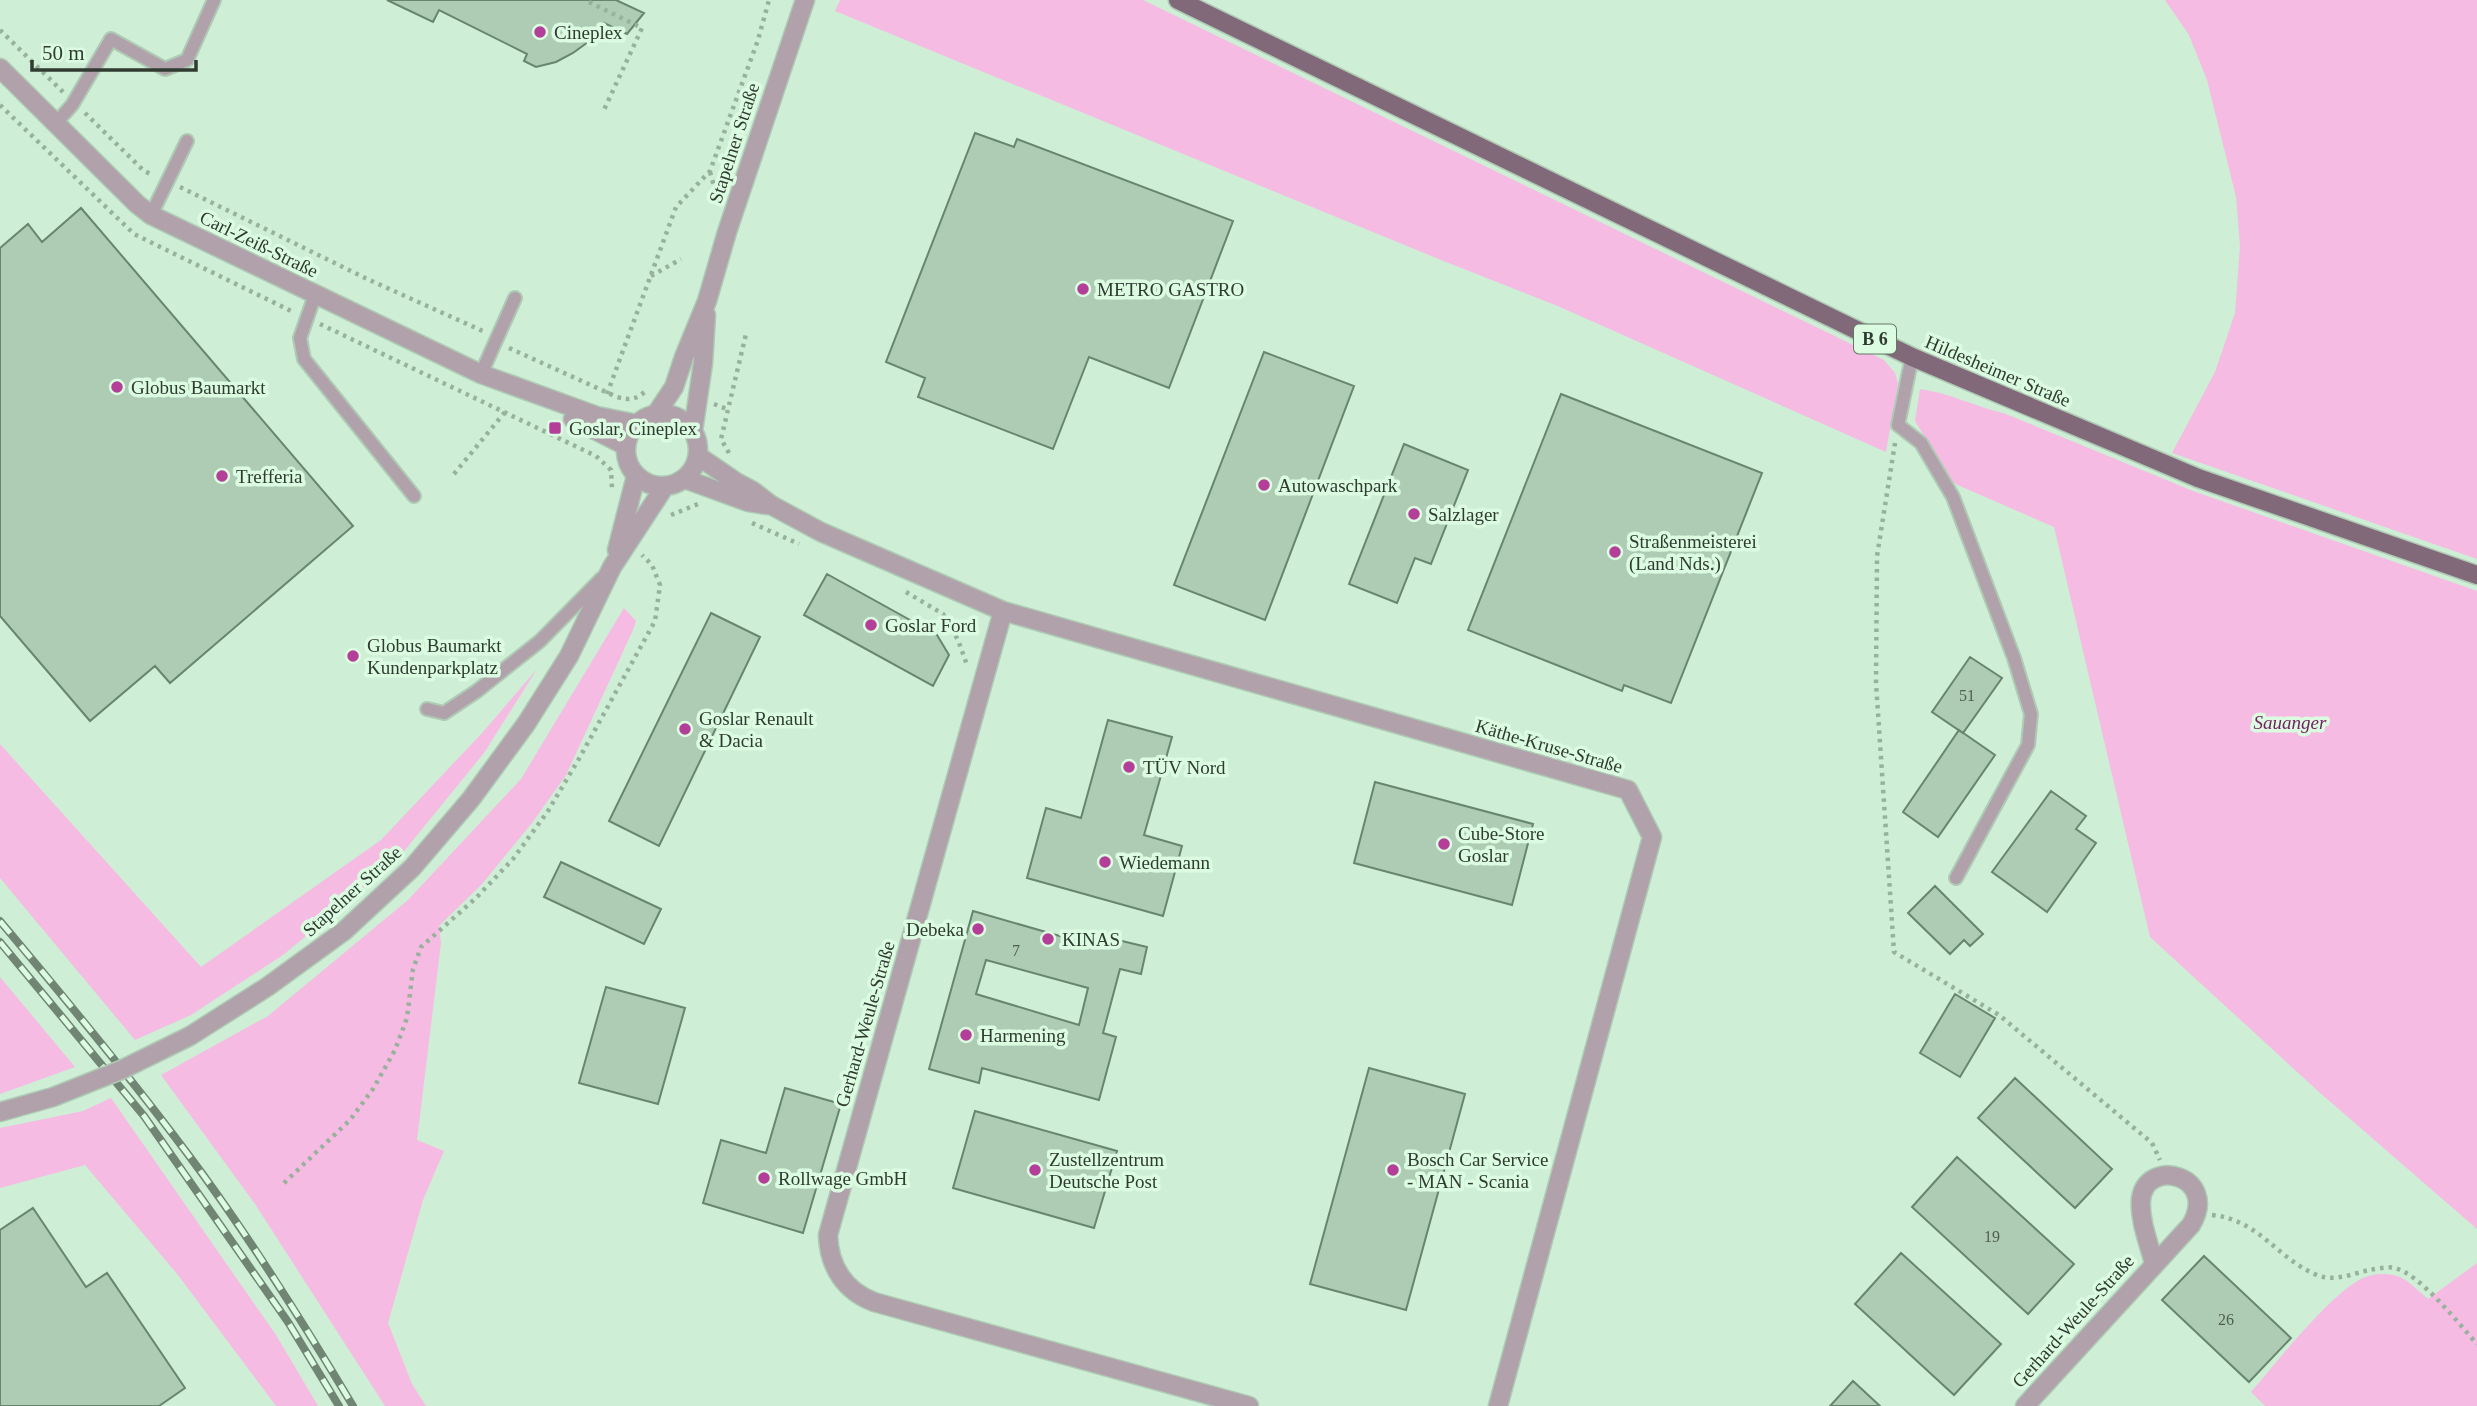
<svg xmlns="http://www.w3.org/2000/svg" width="2477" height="1406" viewBox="0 0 2477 1406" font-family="'Times New Roman',serif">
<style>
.green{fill:#f6bbe3}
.building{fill:#adccb3;stroke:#68856f;stroke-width:2;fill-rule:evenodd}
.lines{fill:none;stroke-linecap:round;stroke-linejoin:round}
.service-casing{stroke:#aecab4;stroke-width:16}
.minor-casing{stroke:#aecab4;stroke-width:21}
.tertiary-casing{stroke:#aecab4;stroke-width:21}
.primary-casing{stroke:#aecab4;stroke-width:21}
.path{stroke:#98b19d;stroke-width:4.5;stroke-dasharray:3.5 5;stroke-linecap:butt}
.service{stroke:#b0a1ab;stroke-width:12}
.minor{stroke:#b0a1ab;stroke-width:18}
.tertiary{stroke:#b0a1ab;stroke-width:18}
.primary{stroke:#82697a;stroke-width:18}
.rail-casing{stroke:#708574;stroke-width:8}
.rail{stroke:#dcfce2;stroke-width:5;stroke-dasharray:16;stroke-linecap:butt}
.tertiary-bridge-casing{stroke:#aecab4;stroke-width:21;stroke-linecap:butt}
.tertiary-bridge{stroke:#b0a1ab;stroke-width:18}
.poi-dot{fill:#b43f98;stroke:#dcfce2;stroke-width:2.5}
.labels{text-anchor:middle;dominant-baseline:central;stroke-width:7;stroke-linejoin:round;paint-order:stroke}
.number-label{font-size:16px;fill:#4f6052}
.shield{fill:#dcfce2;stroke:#647667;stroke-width:2}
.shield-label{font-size:18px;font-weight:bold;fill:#303c32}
.poi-label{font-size:19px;fill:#303c32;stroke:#dcfce2;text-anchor:start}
.street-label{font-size:19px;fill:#303c32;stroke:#dcfce2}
.park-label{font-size:19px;font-style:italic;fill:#742361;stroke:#dcfce2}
</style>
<rect width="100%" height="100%" fill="#ceeed5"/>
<path class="green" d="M840,0H1143L1884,360L1895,373L1898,384L1886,452L1560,307L1441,260L835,11Z
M2165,0H2477V559L2172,453L2215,372L2235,313L2240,246L2236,197L2207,80L2189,35Z
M1920,389C1949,393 1977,407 2006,414L2193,491L2477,591V1229L2319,1092L2150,937L2054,527L1953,483L1915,421Z
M624,608L636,621L633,630L566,775L532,823L482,884L439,926L441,943L417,1140L444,1151L423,1200L388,1323L412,1384L426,1406H385L255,1204L161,1075L268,1016L408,900L521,779Z
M537,669L484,753L396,861L283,955L191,1015L135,1040L0,878V744L201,967L381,840L483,732Z
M0,977L75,1067L0,1094Z
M111,1098L276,1335L318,1406H276L178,1275L85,1165L0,1188V1128L83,1111Z
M2477,1263V1406H2265L2251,1392C2274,1366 2335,1287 2366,1277C2373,1274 2384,1273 2393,1275C2406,1277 2418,1291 2428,1299Z"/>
<path class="building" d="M387,0H616L644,13L627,34L604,23L588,42L573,53L556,62L536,67L524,61L527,54L439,10L433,22Z
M975,133L1014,147L1017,139L1233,221L1169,388L1089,357L1053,449L918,397L925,378L886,362Z
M81,208L353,526L170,683L155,666L90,721L0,616V248L28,224L42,242Z
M1264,352L1354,386L1265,620L1174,585Z
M1561,394L1762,473L1671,703L1624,685L1622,691L1468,630Z
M1404,444L1468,470L1431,564L1415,558L1397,603L1349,584Z
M827,574L937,635L949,655L933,686L804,615Z
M711,613L760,637L659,846L609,821Z
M1970,657L2002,678L1963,733L1932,712Z
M1108,720L1172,737L1144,835L1182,846L1163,916L1027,878L1046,808L1081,818Z
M1959,730L1995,755L1938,837L1903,812Z
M1375,782L1533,824L1512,905L1354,863Z
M2051,791L2086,816L2076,829L2096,843L2047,912L1992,872Z
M561,862L661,909L644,944L544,897Z
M1935,886L1983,934L1970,946L1964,940L1950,954L1908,913Z
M973,911L1098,947L1101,936L1147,947L1141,974L1120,969L1103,1033L1116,1037L1099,1100L982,1068L979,1083L929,1069ZM986,960L1088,988L1079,1025L976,994Z
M606,987L685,1008L658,1104L579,1083Z
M1955,994L1995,1018L1960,1077L1920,1053Z
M1369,1068L1465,1094L1406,1310L1310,1284Z
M2015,1078L2112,1169L2075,1208L1978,1118Z
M785,1088L841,1104L803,1233L703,1203L721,1140L766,1153Z
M975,1111L1117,1151L1094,1228L953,1188Z
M1957,1157L2074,1264L2028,1314L1912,1207Z
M33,1208L86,1287L107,1273L185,1388L159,1406H0V1230Z
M1901,1253L2001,1344L1954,1395L1855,1304Z
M2204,1256L2291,1338L2249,1382L2162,1300Z
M1853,1381L1880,1406H1830Z"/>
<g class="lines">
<g class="service-casing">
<path id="service" d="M56,123L72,105L111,39L165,69L187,60L214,0
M151,215L187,141
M315,295L300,338L304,359L414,496
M1912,357L1898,425L1921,443L1953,497L2014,658L2031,714L2028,745L1956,878
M481,374L515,298
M427,709L444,713L477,691L540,641L602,578"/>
</g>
<g class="minor-casing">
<path id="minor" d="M0,68L137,204L151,215L481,374L597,416L637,424
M573,419L626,446
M698,456L736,482L753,491L771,505L821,532L1003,611L1628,790L1652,837L1498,1406
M685,479L748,502L767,505
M1003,611L828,1235C829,1267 845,1291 874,1302L1249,1406
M2025,1406L2191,1225C2220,1176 2147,1156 2141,1199C2139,1219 2149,1244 2154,1263"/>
</g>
<g class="tertiary-casing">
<path id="tertiary" d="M626 450a36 36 0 1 1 72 0a36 36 0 1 1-72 0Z
M656,414L674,387L684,357L707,301L727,232L805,0
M693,431L703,363L706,315
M617,550L636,476
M190,1036L267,987L344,931L412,868L471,799L526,724L569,656L612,567L665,486
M0,1112L53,1097"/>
</g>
<g class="primary-casing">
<path id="primary" d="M1178,0L1912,357L2198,478L2477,575"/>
</g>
<path class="path" d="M589,2L642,28L603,112
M0,30L63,92
M0,105L134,234L293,312
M85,113L144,171L153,175
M710,172L718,200
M180,187L365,278L485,332
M651,276L681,259
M320,324L596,456L611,470L612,488
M509,348L617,397C631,401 637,399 647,390
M607,394L676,207L710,171L758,40L769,0
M714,404L727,409
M1895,443L1877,556L1876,683L1894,952L1999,1015L2152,1143L2160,1160
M729,453L721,439L746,334
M454,474L505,412
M671,515L698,504
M752,523L799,544
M906,592L943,614L958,640L967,665
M284,1183L350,1120L373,1089L395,1050L407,1018L413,969L421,947L476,898L513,859L548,811L580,757L655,621L660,585L652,565L642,555
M2212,1215C2260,1220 2277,1259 2317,1275C2334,1282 2352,1274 2369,1270C2377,1269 2387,1266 2395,1268C2421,1275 2458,1323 2477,1344"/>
<use href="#service" class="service"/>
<use href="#minor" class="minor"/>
<use href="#tertiary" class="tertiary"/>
<use href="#primary" class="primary"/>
<g class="rail-casing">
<path id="rail" d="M0,921C64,997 127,1073 187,1153C247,1233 301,1319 353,1406
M0,942L144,1116L288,1322L339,1406"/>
</g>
<use href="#rail" class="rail"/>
<g class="tertiary-bridge-casing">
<path id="tertiary-bridge" d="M53,1097L121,1070L190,1036"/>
</g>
<use href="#tertiary-bridge" class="tertiary-bridge"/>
</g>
<g class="poi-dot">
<circle cx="540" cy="32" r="7"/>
<circle cx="1083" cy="289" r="7"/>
<circle cx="117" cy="387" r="7"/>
<rect x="548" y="421" width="14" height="14" rx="3.5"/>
<circle cx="222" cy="476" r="7"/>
<circle cx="1264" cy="485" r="7"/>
<circle cx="1414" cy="514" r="7"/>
<circle cx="1615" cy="552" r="7"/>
<circle cx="871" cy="625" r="7"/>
<circle cx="353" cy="656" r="7"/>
<circle cx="685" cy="729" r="7"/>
<circle cx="1129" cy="767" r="7"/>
<circle cx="1444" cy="844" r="7"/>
<circle cx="1105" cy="862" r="7"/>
<circle cx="978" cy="929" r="7"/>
<circle cx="1048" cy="939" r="7"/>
<circle cx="966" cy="1035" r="7"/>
<circle cx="1035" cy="1170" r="7"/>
<circle cx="1393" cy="1170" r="7"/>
<circle cx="764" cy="1178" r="7"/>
</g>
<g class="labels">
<g class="number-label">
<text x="1967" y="695">51</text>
<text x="1016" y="950">7</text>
<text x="1992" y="1236">19</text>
<text x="2226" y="1319">26</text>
</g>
<rect class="shield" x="1854" y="324.5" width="42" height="29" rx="5"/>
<g class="shield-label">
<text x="1875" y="339">B 6</text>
</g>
<g class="poi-label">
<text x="554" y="32">Cineplex</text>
<text x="1097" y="289">METRO GASTRO</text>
<text x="131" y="387">Globus Baumarkt</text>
<text x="569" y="428">Goslar, Cineplex</text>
<text x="236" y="476">Trefferia</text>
<text x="1278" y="485">Autowaschpark</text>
<text x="1428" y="514">Salzlager</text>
<text x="1629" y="541">Straßenmeisterei<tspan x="1629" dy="22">(Land Nds.)</tspan></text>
<text x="885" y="625">Goslar Ford</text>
<text x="367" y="645">Globus Baumarkt<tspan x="367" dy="22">Kundenparkplatz</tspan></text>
<text x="699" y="718">Goslar Renault<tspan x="699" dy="22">&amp; Dacia</tspan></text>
<text x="1143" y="767">TÜV Nord</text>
<text x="1458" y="833">Cube-Store<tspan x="1458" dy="22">Goslar</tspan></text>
<text x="1119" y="862">Wiedemann</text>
<text x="964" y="929" text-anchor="end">Debeka</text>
<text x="1062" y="939">KINAS</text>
<text x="980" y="1035">Harmening</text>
<text x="1049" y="1159">Zustellzentrum<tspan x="1049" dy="22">Deutsche Post</tspan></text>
<text x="1407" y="1159">Bosch Car Service<tspan x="1407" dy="22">- MAN - Scania</tspan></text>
<text x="778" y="1178">Rollwage GmbH</text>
</g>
<g class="street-label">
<text transform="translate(734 143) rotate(-72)">Stapelner Straße</text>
<text transform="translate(259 244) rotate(26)">Carl-Zeiß-Straße</text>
<text transform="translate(1998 371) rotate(23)">Hildesheimer Straße</text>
<text transform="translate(1549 746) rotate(16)">Käthe-Kruse-Straße</text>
<text transform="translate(352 891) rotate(-42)">Stapelner Straße</text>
<text transform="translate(865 1024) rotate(-74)">Gerhard-Weule-Straße</text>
<text transform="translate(2073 1321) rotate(-48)">Gerhard-Weule-Straße</text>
</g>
<g class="park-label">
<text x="2290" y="722">Sauanger</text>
</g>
</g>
<path d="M32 60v10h164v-10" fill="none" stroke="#303c32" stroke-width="3.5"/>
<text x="42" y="60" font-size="21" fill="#303c32" stroke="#dcfce2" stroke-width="5" paint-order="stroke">50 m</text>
</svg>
